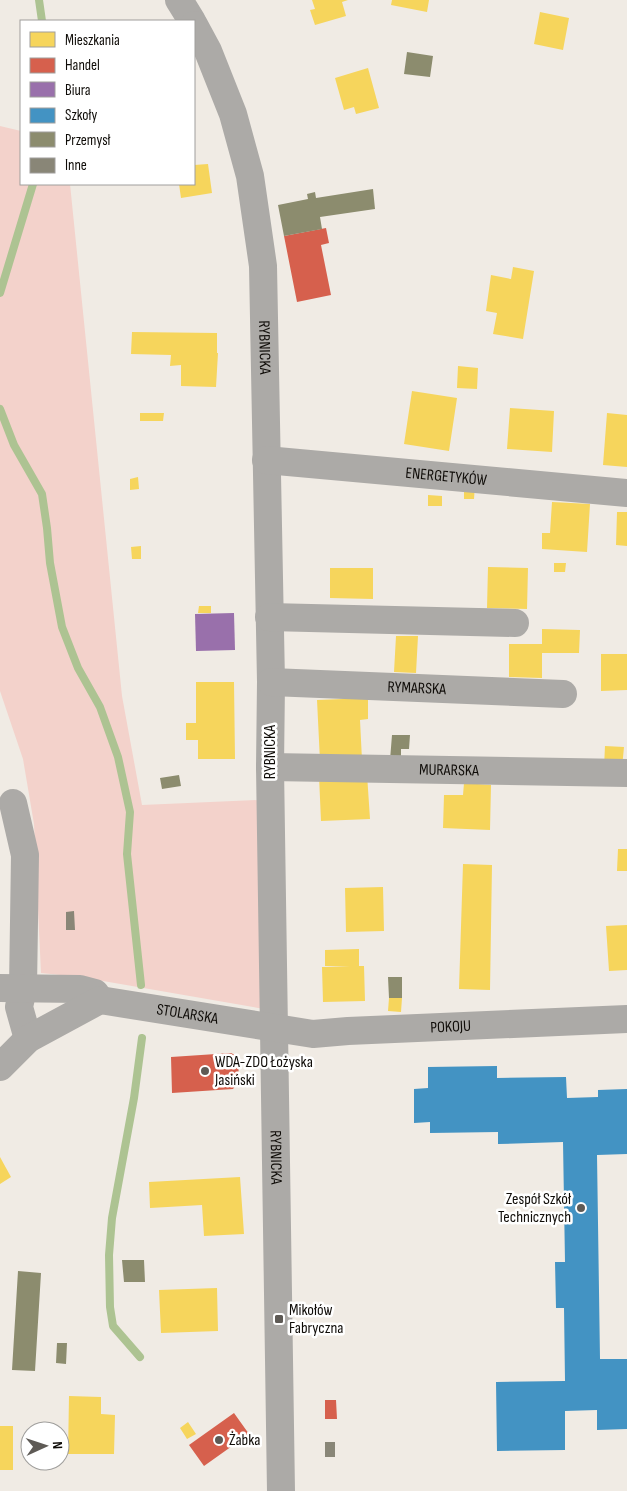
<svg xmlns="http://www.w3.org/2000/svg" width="627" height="1491" viewBox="0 0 627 1491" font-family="'Sofia Sans Condensed',sans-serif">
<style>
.green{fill:#f3d2cb}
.homes{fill:#f6d55c}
.shops{fill:#d6604d}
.offices{fill:#9970ab}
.schools{fill:#4393c3}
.industry{fill:#8c8c6e}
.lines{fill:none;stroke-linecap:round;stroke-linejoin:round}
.stream{stroke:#adc392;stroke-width:8}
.building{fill:#898677}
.minor{stroke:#acaaa7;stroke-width:28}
.poi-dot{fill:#5e5a55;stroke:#fff;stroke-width:2}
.labels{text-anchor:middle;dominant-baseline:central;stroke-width:5;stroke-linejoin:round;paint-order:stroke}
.street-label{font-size:16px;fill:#0f0c08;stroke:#fff}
.poi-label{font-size:16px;fill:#0f0c08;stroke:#fff;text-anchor:start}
</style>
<rect width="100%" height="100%" fill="#f0ebe4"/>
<path class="green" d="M0,126L21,131V184H70L122,696L142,805L258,800L270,1010L80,977L41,973L34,824L23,759L0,691Z"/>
<path class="homes" d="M312,0H348L342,2L346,16L315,25L310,10L315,9Z
M392,0H429L427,12L391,5Z
M540,12L569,18L563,50L534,44Z
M368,68L379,108L356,114L354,107L344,110L335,78Z
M208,164L212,193L181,198L179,184H194V165Z
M513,267L534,271L523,339L493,334L497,313L486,311L491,275L511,279Z
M132,332L217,333V353H218L216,387L181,386V365L170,366L171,355L131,354Z
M458,366L478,368L477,389L457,388Z
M412,391L457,398L449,451L404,444Z
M510,408L554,411L552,452L507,449Z
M140,413H164L163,421H140Z
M607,413L627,415V467L603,465Z
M138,477L139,489L130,490V479Z
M464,484L475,485L474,499H464Z
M428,495L442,496V506H428Z
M552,502L590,504L587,552L542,549V533H550Z
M617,512H627V546L616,545Z
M141,546V559H132L131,547Z
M554,563H566L565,572H554Z
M488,567L528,568L527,609L487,608Z
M330,568H373V599L330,598Z
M199,606H211V613H198Z
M542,629L580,630L579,653H542V678L509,677V644H542Z
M396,636H418L416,673L394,672Z
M601,654H627V690L601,691Z
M196,682H234L235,759H198V740H186V723H196Z
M368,698V719L360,720L362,760L320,761L317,700Z
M605,746L624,747L622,768L604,767Z
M367,774L370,819L321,821L319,776Z
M464,783L491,785L490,830L443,828L444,795H463Z
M618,849H627V871H617Z
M463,864L492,865L490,990L459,989Z
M383,887L384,931L346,932L345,888Z
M627,925V970L609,971L606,926Z
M359,949V966H364L365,1001L323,1002L322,967H350L325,966V950Z
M389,998H402L401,1012L388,1011Z
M0,1157L11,1177L0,1184Z
M240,1177L244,1234L204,1236L202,1205L150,1208L149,1182Z
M217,1288L218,1331L161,1333L159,1290Z
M69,1396L101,1397V1414L115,1415L114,1454H68Z
M188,1422L196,1434L187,1439L180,1428Z
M0,1426H13V1470H0Z"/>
<path class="shops" d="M326,228L329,243L321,245L331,295L297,302L284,236Z
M231,1053L235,1055L238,1059L239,1067L237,1084L233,1089L172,1093L171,1057Z
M325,1400H336L337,1419H325Z
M234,1413L249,1434L204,1466L189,1445Z"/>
<path class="offices" d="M234,613L235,650L196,651L195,614Z"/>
<path class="schools" d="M497,1066V1078L566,1077L567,1098L598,1097V1090L627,1089V1154L597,1155L600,1359H627V1429L597,1430V1410L565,1411V1450L497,1451L496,1382L565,1381L564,1308H556L555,1262H565L563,1142L498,1144V1132L430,1133V1122L414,1123V1089L428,1088V1067Z"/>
<path class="industry" d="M407,52L433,56L430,77L404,74Z
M373,189L375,209L320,217L322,229L284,236L278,205L308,199L307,194L315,192L316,198Z
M392,735H410L409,749H401V761L390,760Z
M179,775L181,786L162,789L160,778Z
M388,977H402V998H389Z
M122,1260H144L145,1282H124Z
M18,1271L41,1273L35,1371L12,1370Z
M57,1343H67L66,1364L56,1363Z"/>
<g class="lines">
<path class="stream" d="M39,0L42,21
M0,293L33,184
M0,409L14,445L42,494L47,528L50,563L62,627L78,668L100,707L118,757L130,812L127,854L141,985
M140,1357L113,1326L110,1307L109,1255L112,1218L134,1098L142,1038"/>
</g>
<path class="building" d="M74,911L75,930H66V912Z
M325,1442H335V1457H325Z"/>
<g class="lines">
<g class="minor">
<path d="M179,0L192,21"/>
<path id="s1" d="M194,25L208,51L233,114L250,176L263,266L271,682L270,767L281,1491"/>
<path id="s2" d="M266,460L627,493"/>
<path d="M269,617L515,623"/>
<path id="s3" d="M271,682L563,694"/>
<path id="s4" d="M270,767L627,773"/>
<path d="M13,803L25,855L23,988L19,1007L28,1039"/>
<path d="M0,988L80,989L95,993L100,1000"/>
<path id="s5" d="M0,1067L28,1039L100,1000L313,1034L348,1031L627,1019"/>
</g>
</g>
<g class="poi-dot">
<circle cx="205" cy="1071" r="5"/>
<circle cx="581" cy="1208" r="5"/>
<rect x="274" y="1314" width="10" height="10" rx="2.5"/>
<circle cx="219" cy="1440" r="5"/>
</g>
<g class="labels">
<g class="street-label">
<text stroke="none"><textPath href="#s1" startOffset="334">RYBNICKA</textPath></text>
<text stroke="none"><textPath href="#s2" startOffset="181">ENERGETYKÓW</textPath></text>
<text stroke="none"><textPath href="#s3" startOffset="146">RYMARSKA</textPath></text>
<text transform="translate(270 752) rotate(-90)">RYBNICKA</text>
<text stroke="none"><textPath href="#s4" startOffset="179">MURARSKA</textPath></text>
<text stroke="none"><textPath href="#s5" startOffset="210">STOLARSKA</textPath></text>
<text stroke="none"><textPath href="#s5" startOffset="475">POKOJU</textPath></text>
<text stroke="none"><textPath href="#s1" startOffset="1144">RYBNICKA</textPath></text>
</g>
<g class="poi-label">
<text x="215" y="1062">WDA-ZDO Łożyska<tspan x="215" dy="18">Jasiński</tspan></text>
<text x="571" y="1199" text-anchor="end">Zespół Szkół<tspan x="571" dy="18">Technicznych</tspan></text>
<text x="289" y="1310">Mikołów<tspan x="289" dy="18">Fabryczna</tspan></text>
<text x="229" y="1440">Żabka</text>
</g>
</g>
<rect x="20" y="20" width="175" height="165" fill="#ffffff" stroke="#9f9e9c"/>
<rect x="30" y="32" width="25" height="15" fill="#f6d55c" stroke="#9f9e9c"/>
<text x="65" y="45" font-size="15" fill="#0f0c08">Mieszkania</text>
<rect x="30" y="58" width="25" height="15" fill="#d6604d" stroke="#9f9e9c"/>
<text x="65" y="70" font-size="15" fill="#0f0c08">Handel</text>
<rect x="30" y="82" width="25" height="15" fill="#9970ab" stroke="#9f9e9c"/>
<text x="65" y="95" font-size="15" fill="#0f0c08">Biura</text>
<rect x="30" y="108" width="25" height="15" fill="#4393c3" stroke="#9f9e9c"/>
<text x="65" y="120" font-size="15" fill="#0f0c08">Szkoły</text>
<rect x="30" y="132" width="25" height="15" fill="#8c8c6e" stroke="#9f9e9c"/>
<text x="65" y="145" font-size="15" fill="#0f0c08">Przemysł</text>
<rect x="30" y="158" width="25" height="15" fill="#898677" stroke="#9f9e9c"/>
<text x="65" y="170" font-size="15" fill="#0f0c08">Inne</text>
<g transform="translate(45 1446) rotate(87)"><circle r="24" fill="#ffffff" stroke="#9f9e9c"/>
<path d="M0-4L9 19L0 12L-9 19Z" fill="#5e5a55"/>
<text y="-8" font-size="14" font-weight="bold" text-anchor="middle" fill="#0f0c08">N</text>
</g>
</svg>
